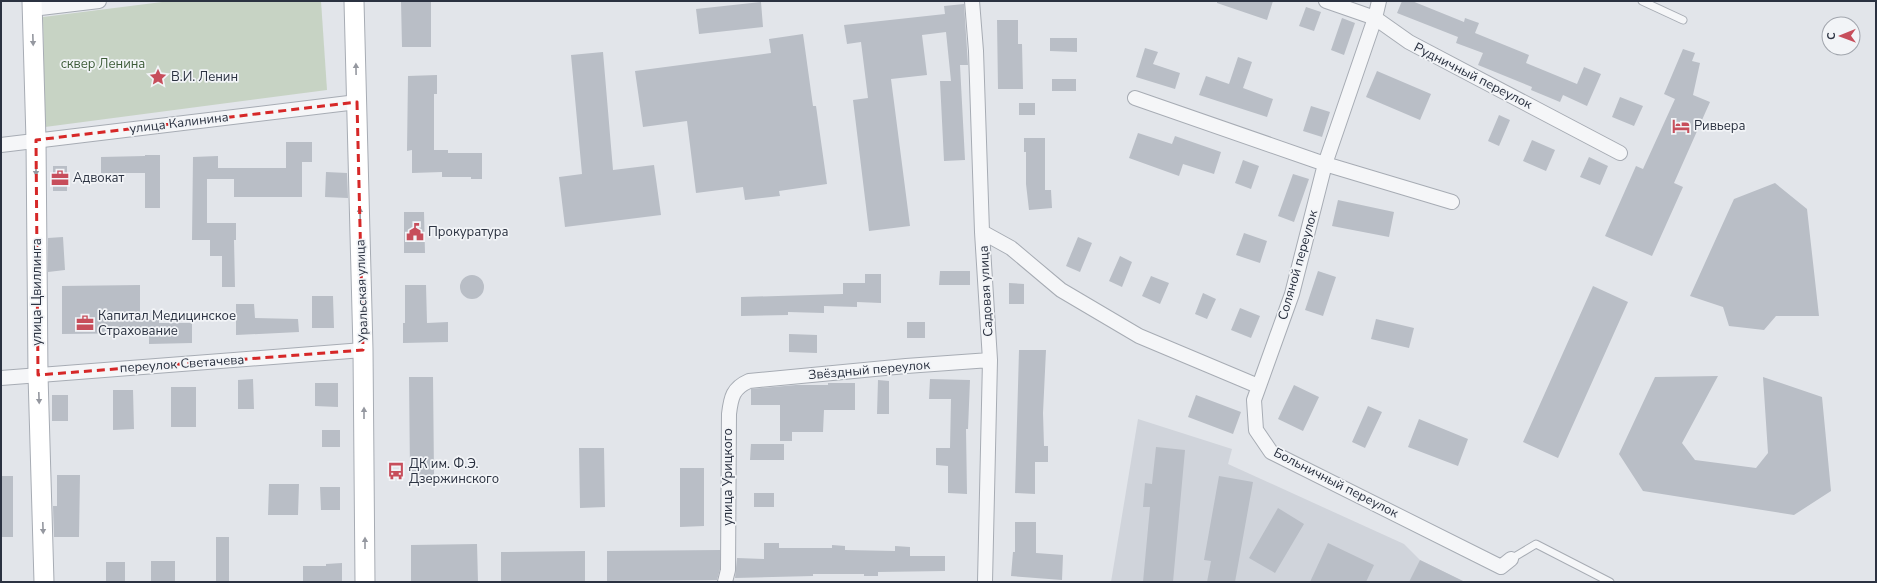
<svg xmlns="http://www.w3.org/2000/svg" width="1877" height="583" viewBox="0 0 1877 583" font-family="'Nunito Sans',sans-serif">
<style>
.built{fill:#d0d4db}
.green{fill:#c7d3c4}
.building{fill:#b9bec6}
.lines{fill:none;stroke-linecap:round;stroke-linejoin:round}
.lane-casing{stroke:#a7acb4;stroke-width:9}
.street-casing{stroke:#a7acb4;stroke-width:16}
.secondary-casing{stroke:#a7acb4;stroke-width:21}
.lane{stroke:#f5f6f8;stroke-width:7}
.street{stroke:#f5f6f8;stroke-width:14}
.secondary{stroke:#fff;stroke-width:19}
.oneway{fill:#9598a0}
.marked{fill:none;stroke:#d62828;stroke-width:3;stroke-dasharray:8 5;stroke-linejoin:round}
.labels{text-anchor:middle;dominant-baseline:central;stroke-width:3.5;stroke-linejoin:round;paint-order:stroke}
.park-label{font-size:13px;fill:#3e5c39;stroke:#f2f4f7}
.street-label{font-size:13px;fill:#2b3241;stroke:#f2f4f7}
.poi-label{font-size:13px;fill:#2b3241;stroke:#f2f4f7;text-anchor:start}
</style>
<rect width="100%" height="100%" fill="#e2e5ea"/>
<path class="built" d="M1138,419L1232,449L1228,464L1404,544L1420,560L1465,582H1111Z"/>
<path class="green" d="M170,1H321L327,90L45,127L43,17Z"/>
<path class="building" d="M401,1H431V47H402Z
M1217,1H1273L1267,20L1217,3Z
M1402,1H1412L1464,22L1465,18L1479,23L1475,33L1529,55L1526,63L1577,84L1584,67L1601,74L1587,106L1563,95L1560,102L1531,90L1532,87L1478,65L1483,53L1456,43L1458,37L1397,13Z
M761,2L763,27L699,34L696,9Z
M964,4L968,65H960L965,160L944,161L940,81H951L946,32L922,35L927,75L891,79L910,226L869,231L853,100L868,98L861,42L847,44L844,25L945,14L944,6Z
M1306,7L1321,12L1314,31L1299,26Z
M1342,18L1355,23L1344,55L1331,50Z
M997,20H1018V44H1022L1023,89H998Z
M803,34L813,106H816L827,184L779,191L780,196L745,200L743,187L696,193L687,121L643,127L635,71L771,53L769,39Z
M1050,38H1077V52L1050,51Z
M1145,48L1158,52L1153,64L1180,73L1175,89L1136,77Z
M1683,49L1695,53L1692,61L1700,63L1693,95L1710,102L1674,183L1683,187L1652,256L1605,236L1636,166L1643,169L1675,99L1664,94Z
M603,52L613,170L654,165L661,215L565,227L559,177L582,174L571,55Z
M1238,57L1252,62L1243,88L1273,99L1267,117L1199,95L1206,76L1229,84Z
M1377,71L1431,94L1420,120L1366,97Z
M437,75V94H434V150H448V153H482V179H471V177H442V172L412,173V150L407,151L408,76Z
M1052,79H1076V91H1052Z
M1620,97L1643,106L1634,126L1612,117Z
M1019,103H1035V115H1019Z
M1311,106L1330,112L1322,137L1303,131Z
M1499,115L1510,120L1499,146L1488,141Z
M1138,133L1172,144L1175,136L1221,152L1214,174L1183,164L1179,176L1129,158Z
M1024,138H1045V190H1051L1052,208L1029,210L1026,184V152H1024Z
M1532,140L1555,150L1546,171L1523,161Z
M286,142H312V162H302V197H234V179H207V223H236V240H234L235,287H222V256H210V240H192L193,157L218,156V168H286Z
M145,155H160V208H145V173H101V157L145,156Z
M1589,157L1608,166L1600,185L1580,177Z
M1243,160L1259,166L1251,189L1235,183Z
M53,166H67V191H53Z
M326,172L347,173L348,198L325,197Z
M1293,174L1309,179L1294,222L1278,216Z
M1775,183L1807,209L1819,316H1776L1764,330L1729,326L1723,307L1690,296L1734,199Z
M1338,200L1394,212L1389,237L1332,226Z
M404,212H424L425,253H404Z
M1244,233L1267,241L1260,263L1236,255Z
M63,237L65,270L48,272V238Z
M1078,237L1092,243L1080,272L1066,266Z
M1120,256L1132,262L1122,287L1109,281Z
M940,271H970V285H939Z
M1318,271L1336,277L1323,316L1305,310Z
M865,274H881V303L857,302V307L824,306V313L788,312V315L741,316V297L843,294V283H865Z
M460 287a12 12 0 1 1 24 0a12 12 0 1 1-24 0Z
M1151,276L1169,283L1160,304L1142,296Z
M1009,283L1024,284V304H1009Z
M140,285V320H159V323H192V343L149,344V333L62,334V286Z
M405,285H426L427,323L448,322V342L403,343V323H405Z
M1593,286L1628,302L1558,458L1523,442Z
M1203,293L1216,299L1207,319L1195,314Z
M312,296H333L334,328H312Z
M236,304H254L255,318L298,319L299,332L236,335Z
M1240,308L1260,316L1251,338L1231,330Z
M1376,319L1414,328L1409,348L1371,339Z
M907,322H925V338H907Z
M789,334L817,335V353L789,352Z
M1019,350H1046L1043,413L1044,446H1048V462H1035V494L1015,493Z
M1718,376L1682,443L1695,460L1756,468L1768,453L1763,377L1822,397L1831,491L1794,515L1643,491L1619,454L1655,377Z
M409,377H433L434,475H410Z
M253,379L254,409H238V380Z
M930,379L970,380L968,429H966L967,494L948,493V466L936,465V448H950L951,399H929Z
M878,380L889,381V414H877Z
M315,383H338V407L315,406Z
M828,383H855V410H824L823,432H792V441H780V405H751V389L796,385H828Z
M1294,385L1319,397L1303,431L1278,419Z
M171,387H196V427H171Z
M113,390H133L134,429L113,430Z
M52,395H68V421H52Z
M1196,395L1241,412L1233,434L1188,417Z
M1368,406L1382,412L1365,448L1352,442Z
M1419,419L1468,439L1458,466L1408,447Z
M322,430H340V447H322Z
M751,444H784V460H750Z
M1156,447L1185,450L1173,582H1143L1150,507H1143L1145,483L1152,484Z
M579,448H604L605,507L580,508Z
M680,468H704V526L680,527Z
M57,475H80L79,537H54L53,506H57Z
M1,476H13V537H1Z
M1219,476L1253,482L1235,582H1207L1211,561L1204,560Z
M269,484H299L298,515H268Z
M320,487H340V510H321Z
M754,493H774V507H754Z
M1278,508L1304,524L1275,573L1249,558Z
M1015,522H1036V553L1063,555L1062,580L1011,576L1013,552H1015Z
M216,537H229V582H216Z
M764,543H779V548H832V545L845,546V550L895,551V546L910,547V556H945V571L878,572V576H864V574H813V576L735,578L737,558L764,559Z
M1328,543L1374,565L1366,582H1310Z
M477,544L478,582H411V545Z
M720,550V569L717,580L607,581V551Z
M585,551V581L501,582V552Z
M1420,560L1465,582H1409Z
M151,561H175V582H151Z
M106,562H125V582H106Z
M342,563V582H303V566H326V564Z"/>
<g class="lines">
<g class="lane-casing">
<path id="lane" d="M1642,1L1683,20
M1511,559L1536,544L1610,582"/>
</g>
<g class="street-casing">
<path id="street" d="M972,1L976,51L982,232L990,360L985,582
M1326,1L1375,18L1409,42L1620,153
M1379,1L1375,18L1325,164L1452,202
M32,9L99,1
M1135,98L1325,164L1292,294L1254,400L1256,430L1271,452L1501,567L1511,559
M1,145L357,102
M982,232L1011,248L1061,290L1139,336L1258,386
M1,378L363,350
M725,582L728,570L729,414C731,397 733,388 749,381L906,366L990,360"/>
</g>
<g class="secondary-casing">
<path id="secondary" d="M32,1L36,140L38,375L44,582
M354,1L363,350L365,582"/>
</g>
<use href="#lane" class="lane"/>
<use href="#street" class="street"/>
<use href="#secondary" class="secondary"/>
</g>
<defs><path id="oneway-solid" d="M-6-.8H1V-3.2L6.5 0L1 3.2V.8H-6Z"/></defs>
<g class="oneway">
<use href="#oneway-solid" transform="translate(33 40) rotate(88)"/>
<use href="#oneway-solid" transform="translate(356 69) rotate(-91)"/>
<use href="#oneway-solid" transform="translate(36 170) rotate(90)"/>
<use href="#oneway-solid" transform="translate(360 213) rotate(-92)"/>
<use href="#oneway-solid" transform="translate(39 398) rotate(88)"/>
<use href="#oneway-solid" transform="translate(364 413) rotate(-90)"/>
<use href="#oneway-solid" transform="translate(43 528) rotate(88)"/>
<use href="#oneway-solid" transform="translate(365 543) rotate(-90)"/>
</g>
<path class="marked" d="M357,102L363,350L38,375L36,140Z"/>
<defs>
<g id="sight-bare" transform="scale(1.38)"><path d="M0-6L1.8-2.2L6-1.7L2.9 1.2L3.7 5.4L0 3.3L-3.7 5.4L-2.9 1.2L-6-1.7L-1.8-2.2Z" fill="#c74e5b" stroke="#f2f4f7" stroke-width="2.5" paint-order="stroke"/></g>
<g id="hotel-bare" transform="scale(1.38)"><path d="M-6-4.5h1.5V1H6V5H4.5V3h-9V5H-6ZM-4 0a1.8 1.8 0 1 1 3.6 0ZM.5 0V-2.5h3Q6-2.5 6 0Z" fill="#c74e5b" stroke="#f2f4f7" stroke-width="2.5" paint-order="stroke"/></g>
<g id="office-bare" transform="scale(1.38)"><path d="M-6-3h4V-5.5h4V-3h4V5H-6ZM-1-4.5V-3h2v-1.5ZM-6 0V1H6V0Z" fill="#c74e5b" stroke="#f2f4f7" stroke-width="2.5" paint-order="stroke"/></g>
<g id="civic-bare" transform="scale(1.38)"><path d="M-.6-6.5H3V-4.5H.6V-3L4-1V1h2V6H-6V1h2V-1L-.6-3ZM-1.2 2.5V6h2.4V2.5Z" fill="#c74e5b" stroke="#f2f4f7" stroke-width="2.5" paint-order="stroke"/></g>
<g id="bus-bare" transform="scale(1.38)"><path d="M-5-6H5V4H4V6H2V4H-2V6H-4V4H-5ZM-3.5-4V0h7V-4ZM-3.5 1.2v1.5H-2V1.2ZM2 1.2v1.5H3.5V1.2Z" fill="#c74e5b" stroke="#f2f4f7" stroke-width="2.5" paint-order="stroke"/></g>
</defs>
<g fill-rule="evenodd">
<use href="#sight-bare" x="158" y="77"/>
<use href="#hotel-bare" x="1681" y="126"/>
<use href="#office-bare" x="60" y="178"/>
<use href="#civic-bare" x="415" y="232"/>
<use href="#office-bare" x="85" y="323"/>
<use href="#bus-bare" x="396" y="471"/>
</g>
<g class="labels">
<g class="park-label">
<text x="103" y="64">сквер Ленина</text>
</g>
<g class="street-label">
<text transform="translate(1473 76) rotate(27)">Рудничный переулок</text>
<text transform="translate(179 123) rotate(-7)">улица Калинина</text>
<text transform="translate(1298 265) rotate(-74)">Соляной переулок</text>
<text transform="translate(362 291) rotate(-92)">Уральская улица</text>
<text transform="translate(986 291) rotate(-93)">Садовая улица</text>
<text transform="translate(37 292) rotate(-90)">улица Цвиллинга</text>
<text transform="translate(182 364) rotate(-4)">переулок Светачева</text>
<text transform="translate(869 370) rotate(-5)">Звёздный переулок</text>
<text transform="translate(728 477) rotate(-90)">улица Урицкого</text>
<text transform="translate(1336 483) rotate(27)">Больничный переулок</text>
</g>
<g class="poi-label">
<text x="171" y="77">В.И. Ленин</text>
<text x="1694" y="126">Ривьера</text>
<text x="73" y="178">Адвокат</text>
<text x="428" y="232">Прокуратура</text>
<text x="98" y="316">Капитал Медицинское<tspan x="98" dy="15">Страхование</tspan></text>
<text x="409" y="464">ДК им. Ф.Э.<tspan x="409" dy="15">Дзержинского</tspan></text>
</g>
</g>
<rect width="1877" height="583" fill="none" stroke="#2b3241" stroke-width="4"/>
<g transform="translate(1841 36) rotate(269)"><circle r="19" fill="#f2f4f7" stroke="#a2a6ae"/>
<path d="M0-3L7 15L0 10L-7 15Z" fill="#c74e5b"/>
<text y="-6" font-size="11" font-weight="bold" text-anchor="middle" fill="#2b3241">С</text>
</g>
</svg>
